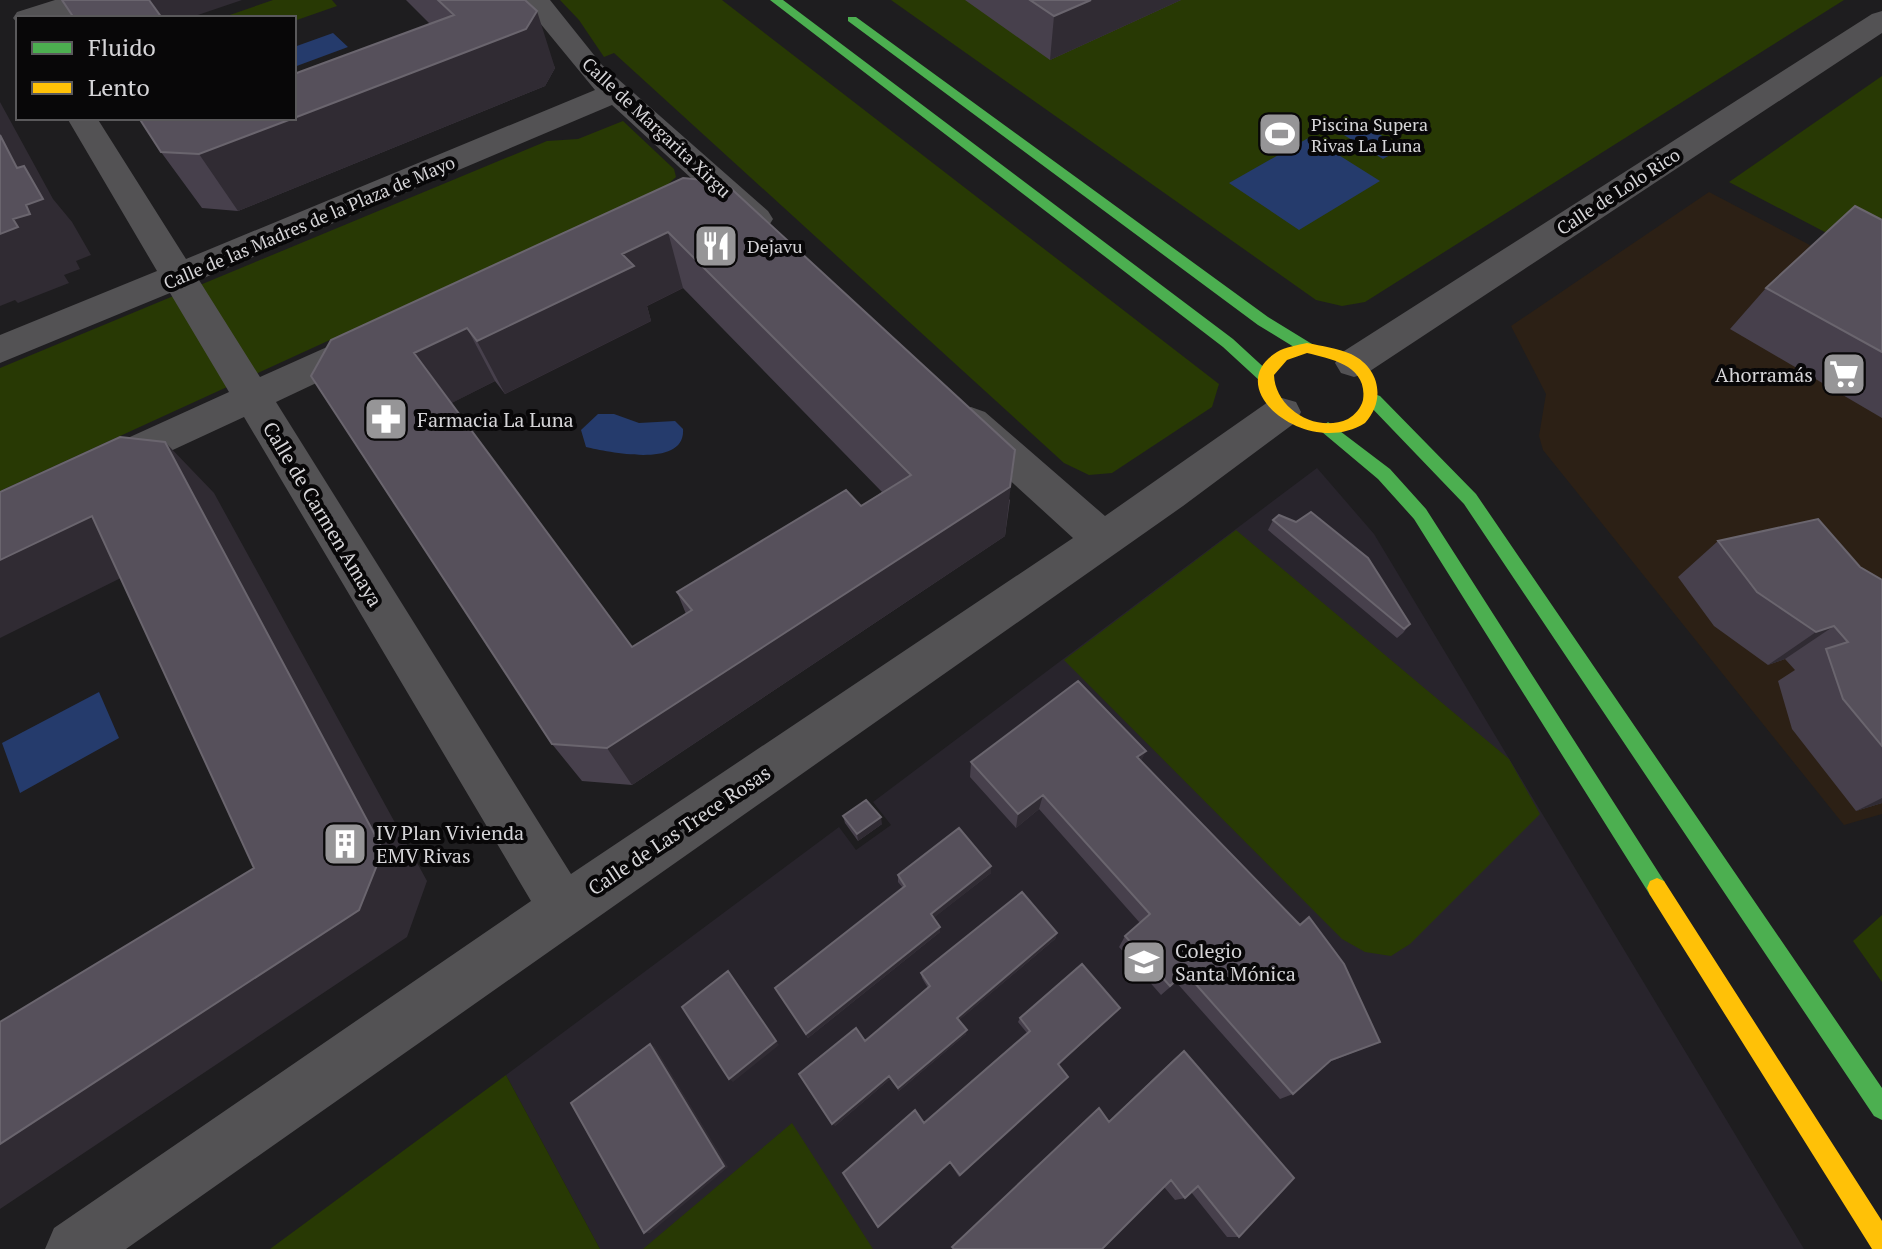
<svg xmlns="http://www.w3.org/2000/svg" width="1882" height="1249" viewBox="0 0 1882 1249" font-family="'PT Serif',serif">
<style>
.commercial{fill:#2c2015}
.built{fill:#28242c}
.green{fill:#283904}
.water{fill:#253b6c}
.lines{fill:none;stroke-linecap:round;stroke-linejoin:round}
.street{fill:#535254;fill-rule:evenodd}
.fast{fill:#4caf50;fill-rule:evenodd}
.slow{fill:#ffc107;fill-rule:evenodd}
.wall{fill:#47404c;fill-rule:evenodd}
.shaded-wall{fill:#302b33}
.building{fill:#56505b;stroke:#6a656e;stroke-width:2;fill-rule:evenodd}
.labels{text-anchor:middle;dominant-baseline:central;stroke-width:8;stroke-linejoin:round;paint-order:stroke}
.far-poi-label{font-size:18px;fill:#d6d5d8;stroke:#080708;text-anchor:start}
.far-street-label{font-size:18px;fill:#d6d5d8;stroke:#080708}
.poi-label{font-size:20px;fill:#d6d5d8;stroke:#080708;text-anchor:start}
.street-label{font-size:20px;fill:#d6d5d8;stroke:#080708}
</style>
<rect width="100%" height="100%" fill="#1e1d1f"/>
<path class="commercial" d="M1709,192L1882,283V814L1844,825L1543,450L1539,436L1546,394L1511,326Z"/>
<path class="built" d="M1317,468L1374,534L1804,1249H600L506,1075L839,827L856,850L891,825L873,802Z"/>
<path class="green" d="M273,0H332L337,6L294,21L221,18Z
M560,0H722L1219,384L1212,407L1112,473L1089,475L1064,463L614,53L604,57L579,20Z
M891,0H1844L1365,302L1342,306L1316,300Z
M1882,76V262L1729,182Z
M623,121L674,169L676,177L666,186L0,491V368L547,141L578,139Z
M1236,530L1509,759L1540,814L1410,944L1391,956L1365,952L1342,939L1064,660Z
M1882,915V982L1853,941Z
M506,1075L600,1249H270Z
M792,1123L873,1249H643Z"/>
<path class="water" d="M333,33L348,47L294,67V47Z
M1358,121L1402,148L1383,159L1339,132Z
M1310,137L1380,181L1299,230L1229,183Z
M598,414H614L639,423L675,421L683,429C686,469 608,452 586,447L581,430Z
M99,692L119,738L20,793L2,743Z"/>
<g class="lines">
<path class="street" d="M55,0H97C83,21 40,18 18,18V24L13,18L17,12Z
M521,0H550L602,65L768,211L773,219L768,227L756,230L744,227L612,105L199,280L260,377L356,334L369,330L382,334L387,343L382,352L276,402L571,874L1073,538L957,432L952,422L957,412L971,407L985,412L1105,516L1268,402L1282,398L1296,402L1301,412L1296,422L1183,506L126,1249H45L54,1228L531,901L244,417L0,530V496L229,392L170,293L0,363V335L157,271L67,118H97L186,259L595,90Z
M1882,11V33L1367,373L1354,377L1341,373L1335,363L1341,353L1872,14Z"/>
<path class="fast" d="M770,0H783L1233,339L1270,373L1273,377L1270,381H1260L1223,347Z
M848,17H856L1268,317L1312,344V352H1302L1258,325L848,21Z
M1374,394L1380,396L1476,494L1882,1088V1120L1874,1116L1464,504L1368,404L1366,400L1368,396Z
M1328,422L1390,469L1426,509L1664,881L1667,888L1664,895L1657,898L1650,895L1414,519L1378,479L1322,432L1320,428Z"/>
<path class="slow" d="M1307,343C1322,346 1337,348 1351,354C1380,368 1386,400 1365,423C1309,459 1218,389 1277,352C1285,347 1298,345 1307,343ZM1307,353C1332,359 1368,366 1363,400C1361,408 1355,415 1348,419C1316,434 1275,408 1274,375L1287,360Z
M1657,878L1664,881L1882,1221V1249H1872L1650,895L1647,888L1650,881Z"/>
</g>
<path class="wall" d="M406,0H525L555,68L545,86L238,211L202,208L161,152L294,118L430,24Z
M965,0H1181L1050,60Z
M683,178L1010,500L1005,536L632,785L582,781L552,744L311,376ZM683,288L882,492L861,506L677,592L686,614L632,647L451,403L495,381L505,394L651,321L647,306Z
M1882,220V418L1730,329L1766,288Z
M1273,520L1410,624L1403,633L1397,638L1268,530Z
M1718,541L1860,567L1882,580V803L1856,811L1792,729L1778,681L1795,670L1785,659L1768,665L1714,626L1678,577Z
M971,762H1141L1380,1042L1329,1062L1293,1094L1280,1099L1176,982L1161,995L1119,947L1125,936L1140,923L1039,809L1016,828L970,777Z
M843,816L882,824L858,841L845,823Z
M991,873L933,918L940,932L808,1038L775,988L903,888L898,882V875Z
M1057,933L1055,939L959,1020L966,1034L899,1091L890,1079L835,1126L865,1041L928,988L922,978L921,973Z
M1120,1008L1059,1065L1065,1080L959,1177L950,1163L879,1227H878L924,1123L1027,1033L1018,1022L1020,1018Z
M1184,1051L1239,1237H1227L1191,1192L1185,1198L1175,1200L1109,1121L1175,1058Z"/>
<path class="shaded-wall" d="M147,0H242L189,18H158Z
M1091,0H1181L1050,60L1054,16Z
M537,11L555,68L545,86L238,211L199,154Z
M0,102L53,199L72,222L91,255L76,261L80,269L64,275L69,283L18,303L15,300L0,306V234L26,205L0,135Z
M668,232L683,288L647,306L651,321L505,394L477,341L622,254Z
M467,328L495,381L446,406L414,353Z
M165,442L214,493L427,881L407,937L0,1209V1144L359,910Z
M1015,450L1005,536L632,785L607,748Z
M92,516L149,564L0,638V560Z
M1834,626L1785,659L1768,665L1816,632Z
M1146,751L1139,766L1137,757Z
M1043,795L1039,809L1016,828L1018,814Z
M1882,798V803L1856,811Z
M881,817L882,824L858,841L857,834Z
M991,866V873L931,920V914Z
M940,927V932L808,1038L806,1034Z
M1057,933L1055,939L957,1022V1018Z
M732,976L779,1045L733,1082L729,1079Z
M1120,1008L1117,1012L1056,1067L1058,1064Z
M967,1030L966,1034L899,1091L898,1088Z
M650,1044L655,1047L728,1167L650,1233H644Z
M889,1076L890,1079L835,1126L832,1124Z
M950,1162V1163L879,1227H878Z"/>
<path class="building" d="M62,0H149L162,18H74Z
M438,0H525L537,11L526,29L294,118V74L454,15Z
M1030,0H1091L1054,16Z
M139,118H294L199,154L161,152Z
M0,135L17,168L24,166L43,199L26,205L30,214L13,219L18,227L0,234Z
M683,178L724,182L1015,450L1010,487L607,748L552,744L311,376L331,340ZM668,232L911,475L861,506L846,490L677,592L692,610L632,647L414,353L467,328L477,341L634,266L622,254Z
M1855,206L1882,220V352L1766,288Z
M120,437L165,442L383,850L359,910L0,1144V1022L254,868L92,516L0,560V492Z
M1311,512L1368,558L1410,624L1404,629L1273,520L1279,515L1296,522Z
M1818,519L1860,567L1882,580V746L1843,699L1826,649L1848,642L1834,626L1816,632L1757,592L1718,541Z
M1078,681L1146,751L1137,757L1300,925L1309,917L1344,964L1380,1042L1331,1060L1293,1094L1185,972L1170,986L1125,936L1150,914L1043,795L1018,814L971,762Z
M866,800L881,817L857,834L843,816Z
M959,828L991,866L931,914L940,927L806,1034L775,988L905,886L898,875Z
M1022,892L1057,933L957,1018L967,1030L898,1088L889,1076L832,1124L799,1074L856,1028L865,1041L930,986L921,973Z
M1082,964L1120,1008L1058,1064L1068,1077L960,1175L950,1162L878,1227L843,1173L915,1110L924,1123L1030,1031L1020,1018Z
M728,971L776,1041L729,1079L682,1007Z
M650,1044L724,1166L644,1233L571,1103Z
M1184,1051L1294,1178L1239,1237L1198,1186L1185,1198L1171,1180L1102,1249H954L952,1247L1099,1108L1109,1122Z"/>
<defs>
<g id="stadium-square" transform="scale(2.3)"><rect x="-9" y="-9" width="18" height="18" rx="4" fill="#969597" stroke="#080708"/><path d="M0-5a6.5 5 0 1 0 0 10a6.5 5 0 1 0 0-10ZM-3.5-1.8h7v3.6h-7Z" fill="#fff"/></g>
<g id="restaurant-square" transform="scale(2.3)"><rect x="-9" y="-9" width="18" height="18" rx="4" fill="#969597" stroke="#080708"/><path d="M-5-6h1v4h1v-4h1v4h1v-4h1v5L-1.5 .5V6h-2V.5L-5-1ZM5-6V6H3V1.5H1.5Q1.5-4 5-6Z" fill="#fff"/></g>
<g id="supermarket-square" transform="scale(2.3)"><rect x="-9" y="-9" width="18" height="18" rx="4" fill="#969597" stroke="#080708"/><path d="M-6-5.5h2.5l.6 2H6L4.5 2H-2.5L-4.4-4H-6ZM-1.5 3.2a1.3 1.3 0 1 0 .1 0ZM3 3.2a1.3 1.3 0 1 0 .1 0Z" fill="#fff"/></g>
<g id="pharmacy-square" transform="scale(2.3)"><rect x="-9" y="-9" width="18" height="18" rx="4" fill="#969597" stroke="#080708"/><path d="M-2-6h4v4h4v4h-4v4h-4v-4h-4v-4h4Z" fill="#fff"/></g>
<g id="building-square" transform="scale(2.3)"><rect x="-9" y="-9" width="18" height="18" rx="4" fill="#969597" stroke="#080708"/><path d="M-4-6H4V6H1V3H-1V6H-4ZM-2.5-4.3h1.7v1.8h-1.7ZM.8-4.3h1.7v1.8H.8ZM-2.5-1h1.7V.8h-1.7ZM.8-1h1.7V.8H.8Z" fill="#fff"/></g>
<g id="school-square" transform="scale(2.3)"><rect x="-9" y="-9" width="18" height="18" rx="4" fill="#969597" stroke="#080708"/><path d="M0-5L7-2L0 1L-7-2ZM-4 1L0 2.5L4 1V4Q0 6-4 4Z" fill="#fff"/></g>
</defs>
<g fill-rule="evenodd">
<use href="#stadium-square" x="1280" y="134"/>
<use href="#restaurant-square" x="716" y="246"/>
<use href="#supermarket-square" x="1844" y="374"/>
<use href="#pharmacy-square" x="386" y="419"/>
<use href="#building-square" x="345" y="844"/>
<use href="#school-square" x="1144" y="962"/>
</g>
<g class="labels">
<g class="far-poi-label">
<text x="1311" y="124">Piscina Supera<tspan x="1311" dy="21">Rivas La Luna</tspan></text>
<text x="747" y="246">Dejavu</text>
</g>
<g class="far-street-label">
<text transform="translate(657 127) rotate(43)">Calle de Margarita Xirgu</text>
<text transform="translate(1618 191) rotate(-33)">Calle de Lolo Rico</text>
<text transform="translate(309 222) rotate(-23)">Calle de las Madres de la Plaza de Mayo</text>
</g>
<g class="poi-label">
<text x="1813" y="374" text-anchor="end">Ahorramás</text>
<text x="417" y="419">Farmacia La Luna</text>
<text x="376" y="832">IV Plan Vivienda<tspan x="376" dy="23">EMV Rivas</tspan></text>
<text x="1175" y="950">Colegio<tspan x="1175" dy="23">Santa Mónica</tspan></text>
</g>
<g class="street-label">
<text transform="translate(323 514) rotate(59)">Calle de Carmen Amaya</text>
<text transform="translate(679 830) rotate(-34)">Calle de Las Trece Rosas</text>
</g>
</g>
<rect x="16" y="16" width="280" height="104" fill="#080708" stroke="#5a595b" stroke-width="2"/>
<rect x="32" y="42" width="40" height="12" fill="#4caf50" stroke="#5a595b" stroke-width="2"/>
<text x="88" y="56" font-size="24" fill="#d6d5d8">Fluido</text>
<rect x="32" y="82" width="40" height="12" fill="#ffc107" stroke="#5a595b" stroke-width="2"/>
<text x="88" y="96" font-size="24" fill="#d6d5d8">Lento</text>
</svg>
